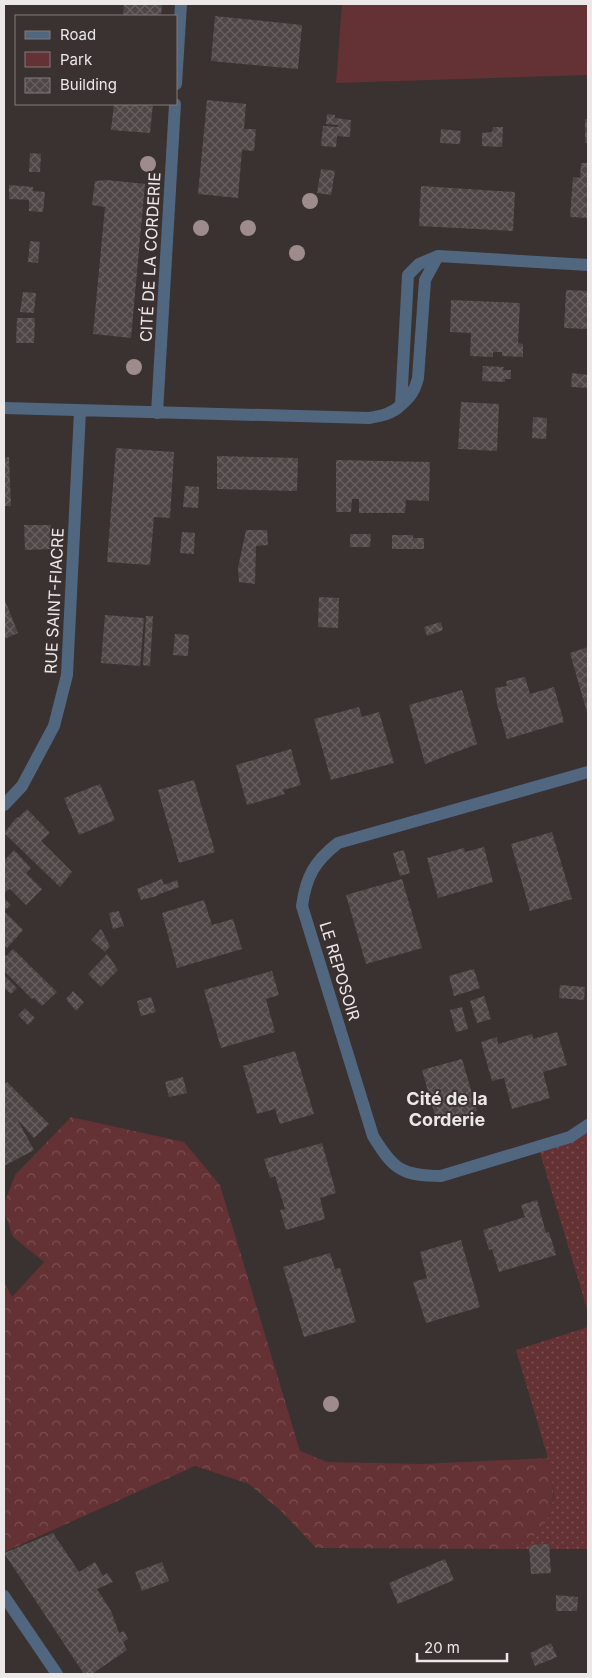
<svg xmlns="http://www.w3.org/2000/svg" width="592" height="1678" viewBox="0 0 592 1678" font-family="Inter,sans-serif">
<style>
.grass{fill:url(#grass-dots)}
.forest{fill:url(#forest-crowns)}
.park{fill:#643134}
.building{fill:url(#building-cross-hatch)}
.lines{fill:none;stroke-linecap:round;stroke-linejoin:round}
.minor{stroke:#516780;stroke-width:12}
.tree{fill:#9e8c8c}
.labels{text-anchor:middle;dominant-baseline:central;stroke-width:4;stroke-linejoin:round;paint-order:stroke}
.street-label{font-size:16px;fill:#ede8e8;stroke:#3a3131}
.neighbourhood-label{font-size:18px;font-weight:bold;fill:#ede8e8;stroke:#3a3131}
</style>
<defs>
<pattern id="grass-dots" width="8" height="8" patternUnits="userSpaceOnUse" patternTransform="scale(1.25)"><rect width="8" height="8" fill="#643134"/><path d="M2 2h.1M6 6h.1" fill="none" stroke="#7a4f51" stroke-width="1.8" stroke-linecap="round"/></pattern>
<pattern id="forest-crowns" width="20" height="18" patternUnits="userSpaceOnUse" patternTransform="scale(1.25)"><rect width="20" height="18" fill="#643134"/><path d="M2 6a3 3 0 1 1 6 0M12 15a3 3 0 1 1 6 0" fill="none" stroke="#7a4f51"/></pattern>
<pattern id="building-cross-hatch" width="8" height="8" patternUnits="userSpaceOnUse" patternTransform="scale(1.25)"><rect width="8" height="8" fill="#4f4646"/><path d="M0 0l8 8M0 8l8-8" fill="none" stroke="#696161"/></pattern>
</defs>
<rect width="100%" height="100%" fill="#3a3131"/>
<path class="grass" d="M588,1125V1312L538,1146Z
M588,1327V1549H511L534,1535L549,1516L554,1495L548,1458L516,1350Z"/>
<path class="forest" d="M71,1117L184,1142L220,1185L300,1451L327,1462L422,1464L548,1458C554,1487 559,1512 535,1535C528,1541 518,1544 511,1549L316,1548L282,1512L249,1484L195,1466L4,1552V1282L12,1297L44,1262L13,1237L4,1211V1204L15,1175Z"/>
<path class="park" d="M342,4H588V75L336,83Z"/>
<path class="building" d="M124,4H162L161,16H123Z
M215,16L302,25L298,69L211,61Z
M207,100L246,104L244,129H256L254,151L242,150L238,198L198,194Z
M114,104H153L150,133L111,130Z
M327,114L335,115V118L351,120L350,137L337,136L336,147L321,146L323,126L338,127V125L326,124Z
M585,119H588V143H585Z
M493,127H503L502,147L482,146V133L492,132Z
M441,129L461,131L460,144L440,143Z
M30,153L41,154L40,172H29Z
M581,163H588V218L570,217L573,177L580,178Z
M321,169L335,171L331,195L317,193Z
M107,180L145,184L131,338L93,334L105,207L92,205L95,181Z
M9,185L33,187V191L45,192L43,212L29,211V200L9,199Z
M421,186L515,192L513,231L419,226Z
M30,241L40,242L38,263L28,262Z
M566,290L588,291V329L564,328Z
M23,292L36,293L34,313L20,312Z
M451,300L520,303L518,343L523,344V357L502,356V352H493V357L470,356L471,333L450,332Z
M17,318H35L34,343H16Z
M483,366L504,367L503,370H511V379H505V382L482,381Z
M572,373L588,375V388L571,387Z
M461,402L499,404L497,451L458,449Z
M533,417L547,418L546,439L532,438Z
M116,448L174,452L170,518L154,517L150,565L107,562Z
M217,456L298,458L297,491L217,489Z
M9,457L11,506H4V458Z
M336,460L430,462L429,501L406,500L405,513H359V499H352L351,512H336Z
M185,486L199,487L198,508L183,507Z
M24,525H51L52,549L25,550Z
M246,530H267L268,545L256,546L255,584L239,582L238,568Z
M182,532L195,533L194,554L180,553Z
M350,534H371L370,547H350Z
M392,535H413V538H424V549H392Z
M319,597L339,598L338,628L318,627Z
M4,598L18,633L4,639Z
M105,615L144,618L140,666L101,663Z
M146,616H153L150,666L143,665Z
M441,622L443,630L427,636L424,627Z
M175,634L189,635L188,656L173,655Z
M588,647V716L570,653Z
M525,677L530,694L554,687L564,722L507,739L497,704L495,688L507,686L506,681Z
M462,690L477,744L425,764L409,705Z
M359,707L362,717L379,712L394,763L331,780L314,719Z
M291,749L301,785L283,790L285,794L247,805L236,765Z
M194,780L215,852L179,863L158,790Z
M100,784L115,820L79,835L64,798Z
M27,809L50,833L41,841L72,872L60,887L4,833L17,817L18,818Z
M552,832L572,899L530,911L511,844Z
M484,847L493,882L438,898L427,858L464,848L465,852Z
M14,850L31,868L26,873L42,889L26,905L10,889L5,892L4,891V861Z
M404,850L410,873L400,876L393,853Z
M162,879L164,885L177,880L179,887L157,895V896L141,900L137,889Z
M402,879L422,948L366,964L346,895Z
M4,898L11,905L4,911Z
M204,900L212,925L233,919L242,949L177,968L162,913Z
M4,911L23,930L7,948L4,945Z
M119,911L124,926L113,929L109,913Z
M101,929L110,946L105,952L91,940Z
M13,949L57,992L42,1006L34,998L32,999L4,971V954L6,956Z
M107,954L118,970L101,987L88,974Z
M474,969L480,988L454,996L449,976Z
M272,971L279,995L266,999L275,1032L221,1048L204,990Z
M4,975L17,988L11,994L4,988Z
M560,985L585,987L584,1000L559,998Z
M73,991L84,1002L76,1011L66,999Z
M484,996L491,1019L477,1023L470,1001Z
M151,997L156,1012L141,1016L137,1001Z
M462,1007L468,1029L456,1032L450,1010Z
M25,1008L35,1018L28,1025L18,1015Z
M557,1032L567,1065L543,1072L550,1098L512,1109L504,1078L492,1081L481,1042L497,1037L498,1044L532,1034L533,1039Z
M295,1051L314,1114L280,1124L275,1109L257,1114L243,1066Z
M462,1059L477,1111L437,1123L422,1070Z
M183,1077L187,1093L169,1097L165,1082Z
M7,1082L49,1124L34,1138L17,1119L34,1150L4,1166V1085Z
M322,1143L336,1193L320,1198L325,1219L286,1230L280,1210L285,1209L275,1176L270,1178L264,1159Z
M537,1200L546,1233L549,1232L556,1255L499,1272L492,1249L489,1250L483,1230L525,1217L521,1205Z
M461,1240L480,1307L426,1323L413,1282L427,1278L420,1252Z
M330,1253L335,1269L340,1268L356,1322L304,1337L283,1267Z
M53,1533L79,1572L95,1562L103,1576L107,1573L113,1582L97,1589L111,1611L119,1633L124,1631L128,1639L123,1642L127,1650L92,1674H84L4,1553Z
M549,1544L551,1573L531,1574L529,1545Z
M445,1559L454,1580L398,1604L389,1583Z
M162,1562L169,1581L142,1591L135,1572Z
M556,1595L578,1597L577,1611H556Z
M551,1643L557,1657L535,1666L530,1653Z"/>
<g class="lines">
<path class="minor" d="M176,84L181,4
M401,405C410,397 415,391 418,378L425,280L438,256
M4,408L369,418C381,416 392,414 401,405L408,275L419,264L438,256L588,265
M157,413L175,104
M588,772L338,843C315,861 306,876 302,906L373,1136C393,1169 402,1176 441,1176L570,1137L588,1125
M4,805L22,786L54,726L67,675L80,411
M4,1596L57,1674"/>
</g>
<g class="tree">
<circle cx="148" cy="164" r="8"/>
<circle cx="310" cy="201" r="8"/>
<circle cx="201" cy="228" r="8"/>
<circle cx="248" cy="228" r="8"/>
<circle cx="297" cy="253" r="8"/>
<circle cx="134" cy="367" r="8"/>
<circle cx="331" cy="1404" r="8"/>
</g>
<g class="labels">
<g class="street-label">
<text transform="translate(150 257) rotate(-87)">CITÉ DE LA CORDERIE</text>
<text transform="translate(54 601) rotate(-87)">RUE SAINT-FIACRE</text>
<text transform="translate(340 971) rotate(73)">LE REPOSOIR</text>
</g>
<g class="neighbourhood-label">
<text x="447" y="1098">Cité de la<tspan x="447" dy="21">Corderie</tspan></text>
</g>
</g>
<rect width="592" height="1678" fill="none" stroke="#ede8e8" stroke-width="10"/>
<rect x="15" y="15" width="162" height="90" fill="#3a3131" stroke="#827a7a"/>
<rect x="25" y="31" width="25" height="8" fill="#516780" stroke="#827a7a"/>
<text x="60" y="40" font-size="15" fill="#ede8e8">Road</text>
<rect x="25" y="52" width="25" height="15" fill="#643134" stroke="#827a7a"/>
<text x="60" y="65" font-size="15" fill="#ede8e8">Park</text>
<rect x="25" y="78" width="25" height="15" fill="url(#building-cross-hatch)" stroke="#827a7a"/>
<text x="60" y="90" font-size="15" fill="#ede8e8">Building</text>
<path d="M417 1653v8h90v-8" fill="none" stroke="#ede8e8" stroke-width="2.5"/>
<text x="424" y="1653" font-size="15" fill="#ede8e8" stroke="#3a3131" stroke-width="4" paint-order="stroke">20 m</text>
</svg>
